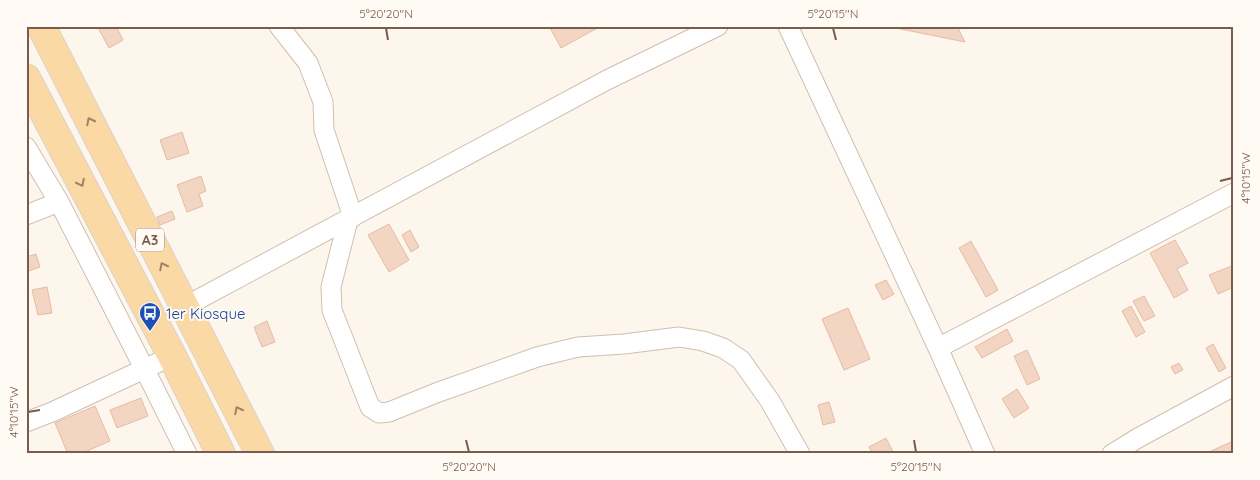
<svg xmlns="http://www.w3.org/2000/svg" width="1260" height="480" viewBox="0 0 1260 480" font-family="Quicksand,sans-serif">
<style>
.building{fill:#f3d5c3;stroke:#e6bba3}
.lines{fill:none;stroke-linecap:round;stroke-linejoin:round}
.minor-casing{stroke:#d1beb0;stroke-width:21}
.primary-casing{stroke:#dad1cd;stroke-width:30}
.minor{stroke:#fff;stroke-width:19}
.primary{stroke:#fbd9a5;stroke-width:28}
.oneway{stroke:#a18267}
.ticks{fill:none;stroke:#7a5c4d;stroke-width:2}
.labels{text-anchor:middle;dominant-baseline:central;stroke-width:4;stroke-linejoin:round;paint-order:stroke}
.shield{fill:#fffaf3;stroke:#a28b7f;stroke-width:1}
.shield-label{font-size:14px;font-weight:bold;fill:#7a5c4d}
.transit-label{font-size:15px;fill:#164399;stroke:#fffaf3;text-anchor:start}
.neatline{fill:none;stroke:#7a5c4d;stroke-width:2}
.ticks-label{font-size:12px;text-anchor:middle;fill:#7a5c4d}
</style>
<rect width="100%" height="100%" fill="#fdf6ec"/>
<path class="building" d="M97,26H116L123,40L109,48Z
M549,26H601L561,48Z
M886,26H957L965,42Z
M182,132L189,153L167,160L160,140Z
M201,176L206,191L199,194L203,206L187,212L177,185Z
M172,211L175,219L160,225L157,217Z
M389,224L409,260L389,272L368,235Z
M410,230L419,247L411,252L402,235Z
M1175,240L1188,263L1177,269L1188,290L1174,298L1150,253Z
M971,241L998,290L986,297L959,248Z
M36,254L40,267L26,272V257Z
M1234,265V287L1218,294L1209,275Z
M886,280L894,294L883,300L875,285Z
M47,287L52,313L38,315L32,290Z
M1144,296L1155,316L1144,321L1133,301Z
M1131,306L1145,332L1136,337L1122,311Z
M848,308L870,359L844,370L822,319Z
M267,321L275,342L262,347L254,327Z
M1007,329L1013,341L982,358L975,347Z
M1213,344L1226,368L1219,372L1206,348Z
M1027,350L1040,379L1027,385L1014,356Z
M1179,363L1183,370L1175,374L1171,367Z
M1017,389L1029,408L1014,418L1002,399Z
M141,398L148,416L117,428L110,410Z
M829,402L835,422L823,425L818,405Z
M95,406L110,441L80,454H68L55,423Z
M886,438L894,454H873L869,447Z
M1231,442L1234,449V454H1212L1211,451Z"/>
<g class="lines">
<g class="minor-casing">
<path id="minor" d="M279,26L308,63L323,102L324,130L353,217
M788,26L938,348L985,454
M26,147L59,202L144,368L187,454
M26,215L59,202
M348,220L331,287L332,310L370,407L379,413L389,412L436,393L537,357L578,347L624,344L679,337L703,341L723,348L741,360L770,401L800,454
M184,307L607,80L718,26
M938,348L1234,193
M26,422L52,412L172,356
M1112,454L1138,438L1234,386"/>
</g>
<g class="primary-casing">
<path id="primary" d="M41,26L260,454
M26,78L172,356L221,454"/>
</g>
<use href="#minor" class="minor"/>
<use href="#primary" class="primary"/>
</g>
<defs><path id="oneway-chevron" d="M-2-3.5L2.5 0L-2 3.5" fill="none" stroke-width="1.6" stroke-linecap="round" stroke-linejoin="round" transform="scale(1.25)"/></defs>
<g class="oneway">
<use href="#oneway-chevron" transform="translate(90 121) rotate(-117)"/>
<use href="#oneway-chevron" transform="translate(81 183) rotate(63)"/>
<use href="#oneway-chevron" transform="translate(163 266) rotate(-117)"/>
<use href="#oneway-chevron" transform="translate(238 410) rotate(-117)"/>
</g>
<path class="ticks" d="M386,28L388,40M833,28L836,40M1220,181L1232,178M28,412L40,410M466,440L469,452M914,440L916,452"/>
<defs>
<g id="bus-pin" transform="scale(1.125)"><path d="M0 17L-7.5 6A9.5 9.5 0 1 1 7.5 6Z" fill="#1a4fb4" stroke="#fffaf3"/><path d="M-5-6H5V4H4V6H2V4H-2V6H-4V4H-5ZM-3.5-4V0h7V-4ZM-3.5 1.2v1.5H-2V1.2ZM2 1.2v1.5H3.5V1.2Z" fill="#fff"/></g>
</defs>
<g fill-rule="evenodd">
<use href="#bus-pin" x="150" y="313"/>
</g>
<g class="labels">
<rect class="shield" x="136" y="228.5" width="28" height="23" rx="4"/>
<g class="shield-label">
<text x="150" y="240">A3</text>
</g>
<g class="transit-label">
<text x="166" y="313">1er Kiosque</text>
</g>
</g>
<rect width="1260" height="480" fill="none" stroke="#fffaf3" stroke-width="55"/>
<rect x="28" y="28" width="1204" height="424" class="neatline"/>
<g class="ticks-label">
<text x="386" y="18">5°20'20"N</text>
<text x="833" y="18">5°20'15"N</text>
<text transform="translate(1246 178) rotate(-90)" y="4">4°10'15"W</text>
<text transform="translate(14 412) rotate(-90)" y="4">4°10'15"W</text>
<text x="469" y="471">5°20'20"N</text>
<text x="916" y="471">5°20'15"N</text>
</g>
</svg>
